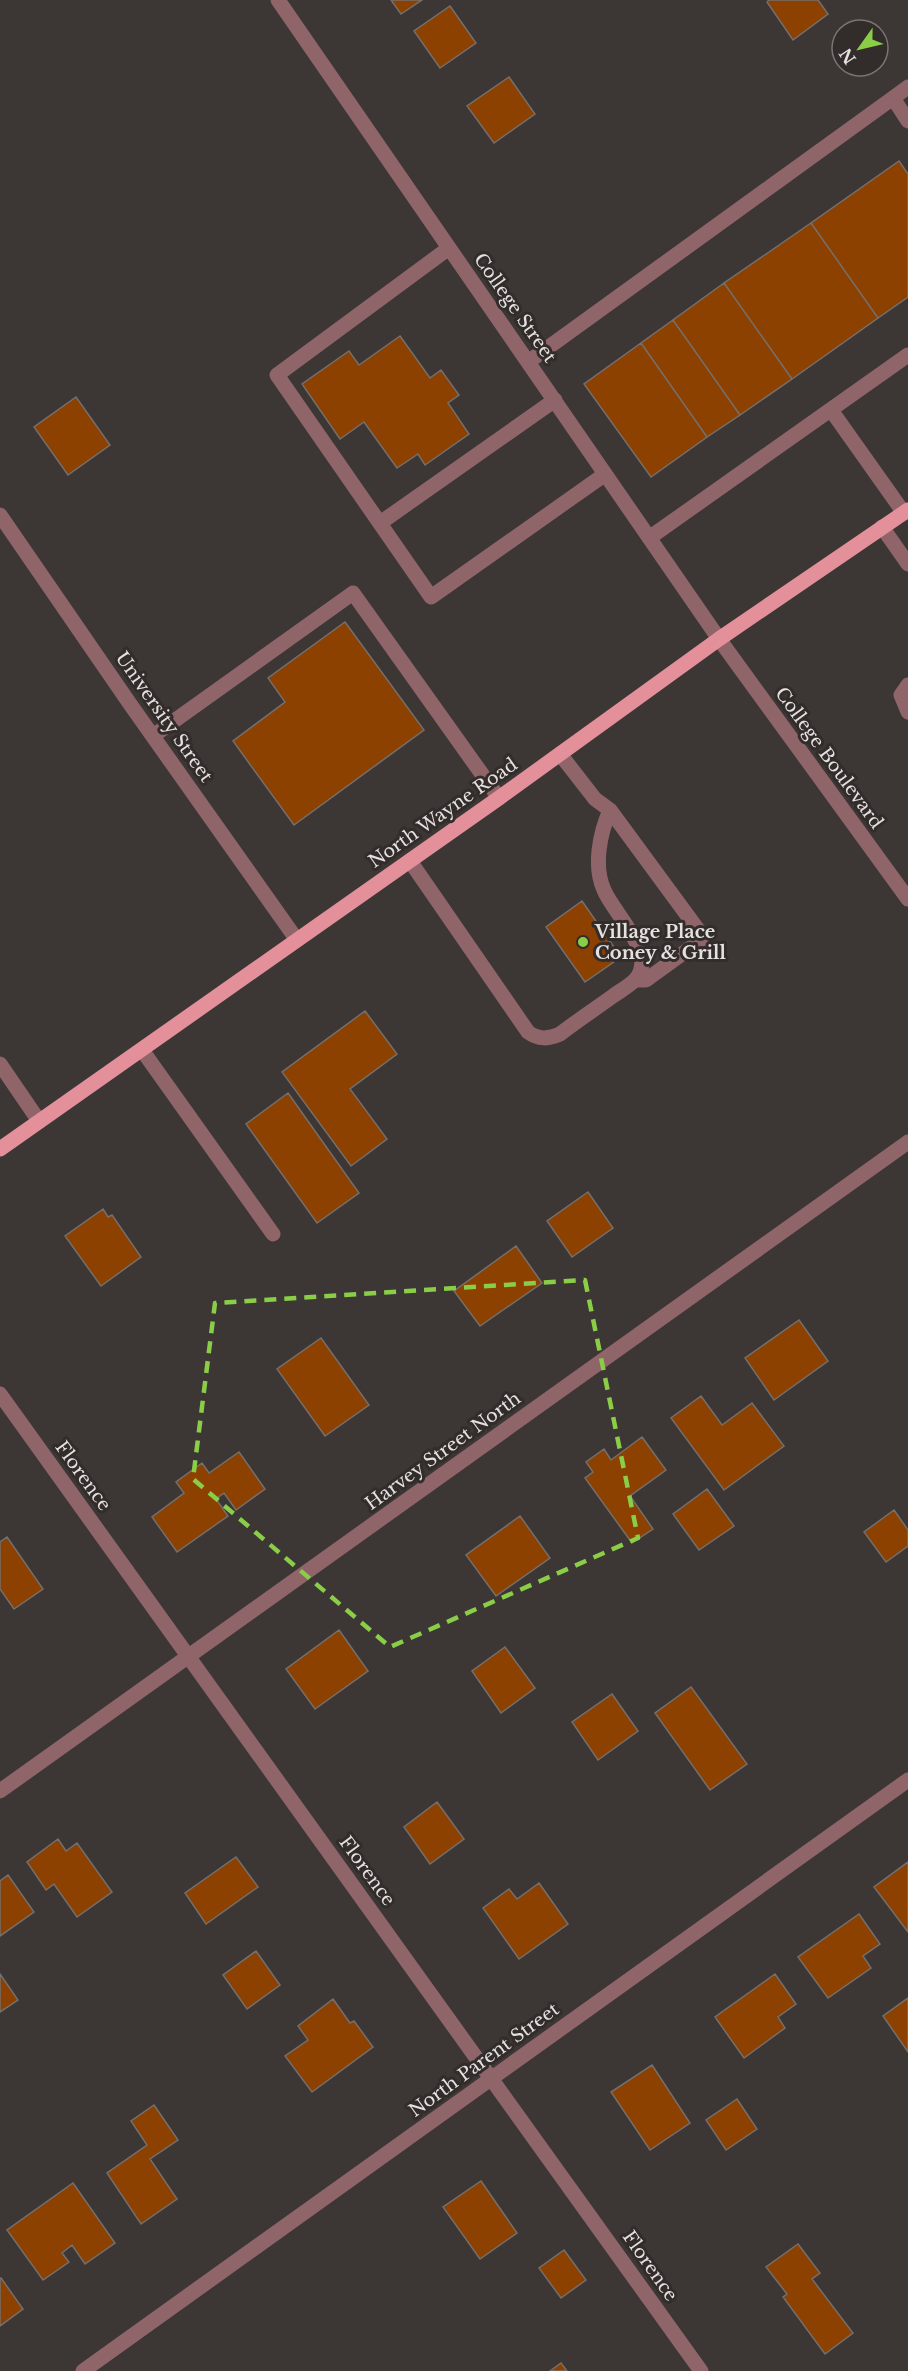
<svg xmlns="http://www.w3.org/2000/svg" width="908" height="2371" viewBox="0 0 908 2371" font-family="'Libre Baskerville',serif">
<style>
.building{fill:#8c4101;stroke:#756f6c;stroke-width:1.5}
.lines{fill:none;stroke-linecap:round;stroke-linejoin:round}
.minor{stroke:#8f656a;stroke-width:15}
.major{stroke:#e4909b;stroke-width:15}
.marked{fill:none;stroke:#8ace48;stroke-width:4.5;stroke-dasharray:12 8;stroke-linejoin:round}
.poi-dot{fill:#8ace48;stroke:#322c2a;stroke-width:2}
.labels{text-anchor:middle;dominant-baseline:central;stroke-width:6;stroke-linejoin:round;paint-order:stroke}
.street-label{font-size:18px;fill:#e5e1e0;stroke:#322c2a}
.poi-label{font-size:18px;font-weight:bold;fill:#e5e1e0;stroke:#322c2a;text-anchor:start}
</style>
<rect width="100%" height="100%" fill="#3c3634"/>
<path class="building" d="M391,0H422L401,14Z
M769,0H818L828,14L793,40L767,2Z
M450,6L476,43L440,68L414,31Z
M509,77L535,114L494,143L467,106Z
M899,161L908,174V297L878,318L811,223Z
M811,223L878,318L792,379L724,283Z
M724,283L792,379L740,415L673,320Z
M673,320L740,415L707,437L641,343Z
M400,336L430,378L441,370L459,395L448,403L469,434L425,465L418,454L397,468L364,422L340,439L302,384L349,351L359,365Z
M641,343L707,437L651,477L584,384Z
M76,397L110,445L68,475L34,427Z
M345,622L424,730L294,825L233,741L285,702L268,678Z
M582,901L621,957L585,982L546,927Z
M365,1011L397,1054L350,1089L387,1139L351,1166L282,1072Z
M288,1093L359,1193L317,1223L246,1124Z
M588,1192L613,1228L572,1257L547,1221Z
M103,1209L108,1217L112,1215L141,1257L101,1286L65,1236Z
M516,1246L542,1283L480,1326L454,1291Z
M799,1320L828,1361L774,1400L745,1358Z
M321,1338L369,1405L325,1436L277,1369Z
M701,1396L722,1425L752,1403L784,1446L724,1490L671,1418Z
M642,1437L666,1470L630,1496L653,1529L632,1543L585,1478L593,1472L586,1462L604,1449L611,1460Z
M239,1452L265,1489L236,1510L224,1493L216,1499L228,1516L177,1552L152,1517L184,1493L176,1482L202,1463L209,1473Z
M707,1489L734,1526L699,1550L673,1514Z
M894,1510L908,1530V1546L886,1562L864,1532Z
M520,1516L550,1558L496,1596L466,1555Z
M7,1537L43,1589L14,1609L0,1589V1542Z
M339,1630L368,1671L315,1709L286,1669Z
M505,1647L535,1688L501,1713L472,1671Z
M691,1687L747,1764L710,1790L655,1713Z
M612,1694L638,1731L598,1760L572,1722Z
M437,1802L464,1839L430,1864L404,1827Z
M58,1839L66,1851L77,1843L112,1892L77,1917L54,1884L46,1890L27,1862Z
M236,1857L258,1887L206,1924L185,1893Z
M908,1862V1932L874,1887Z
M8,1875L34,1912L0,1936V1881Z
M539,1883L568,1924L519,1959L483,1908L509,1889L517,1899Z
M859,1914L880,1944L863,1956L871,1968L828,1998L798,1957Z
M256,1951L280,1985L247,2009L223,1975Z
M0,1974L18,2000L0,2012Z
M775,1974L796,2004L778,2017L785,2028L744,2058L715,2017Z
M908,1998V2052L883,2016Z
M333,1999L350,2023L354,2021L373,2047L312,2092L285,2056L308,2040L298,2026Z
M652,2065L690,2123L650,2150L611,2092Z
M737,2099L757,2129L726,2150L706,2120Z
M154,2105L178,2140L150,2159L177,2199L141,2224L107,2173L147,2145L131,2121Z
M481,2181L517,2233L480,2259L443,2207Z
M73,2183L115,2243L85,2264L72,2245L62,2253L69,2262L43,2280L7,2230Z
M798,2244L820,2273L812,2279L853,2333L825,2354L783,2297L787,2294L766,2267Z
M564,2250L586,2280L561,2298L539,2268Z
M1,2278L23,2309L0,2326V2279Z
M561,2363L567,2371H550Z"/>
<g class="lines">
<path class="minor" d="M278,0L719,639L908,899
M908,87L893,98L908,121
M449,248L277,375L431,597L604,475
M528,362L893,98
M831,410L904,513
M0,515L130,704L297,940
M380,523L555,400
M882,527L908,564
M649,538L908,355
M908,685L901,695L908,712
M153,736L353,593L499,798
M560,754L595,799L610,810L704,938L646,980H635
M410,861L528,1032C539,1040 548,1039 560,1034C577,1021 595,1009 613,996C620,991 629,986 635,980C659,955 613,913 604,890C593,866 600,833 610,810
M142,1050L273,1234
M0,1064L39,1121
M0,1394L701,2371
M0,1791L908,1142
M83,2371L908,1780"/>
<path class="major" d="M0,1149L499,798L719,639L908,510"/>
</g>
<path class="marked" d="M585,1280L638,1538L390,1647L193,1479L215,1303Z"/>
<circle class="poi-dot" cx="583" cy="942" r="6"/>
<g class="labels">
<g class="street-label">
<text transform="translate(515 308) rotate(55)">College Street</text>
<text transform="translate(164 717) rotate(55)">University Street</text>
<text transform="translate(829 758) rotate(54)">College Boulevard</text>
<text transform="translate(443 813) rotate(-35)">North Wayne Road</text>
<text transform="translate(443 1451) rotate(-36)">Harvey Street North</text>
<text transform="translate(83 1476) rotate(54)">Florence</text>
<text transform="translate(367 1871) rotate(54)">Florence</text>
<text transform="translate(484 2060) rotate(-36)">North Parent Street</text>
<text transform="translate(650 2266) rotate(55)">Florence</text>
</g>
<g class="poi-label">
<text x="595" y="932">Village Place<tspan x="595" dy="21">Coney &amp; Grill</tspan></text>
</g>
</g>
<g transform="translate(860 48) rotate(236)"><circle r="28" fill="#322c2a" stroke="#7a7473" stroke-width="1.5"/>
<path d="M0-4.5L10 22L0 15L-10 22Z" fill="#8ace48"/>
<text y="-9" font-size="16" font-weight="bold" text-anchor="middle" fill="#e5e1e0">N</text>
</g>
</svg>
